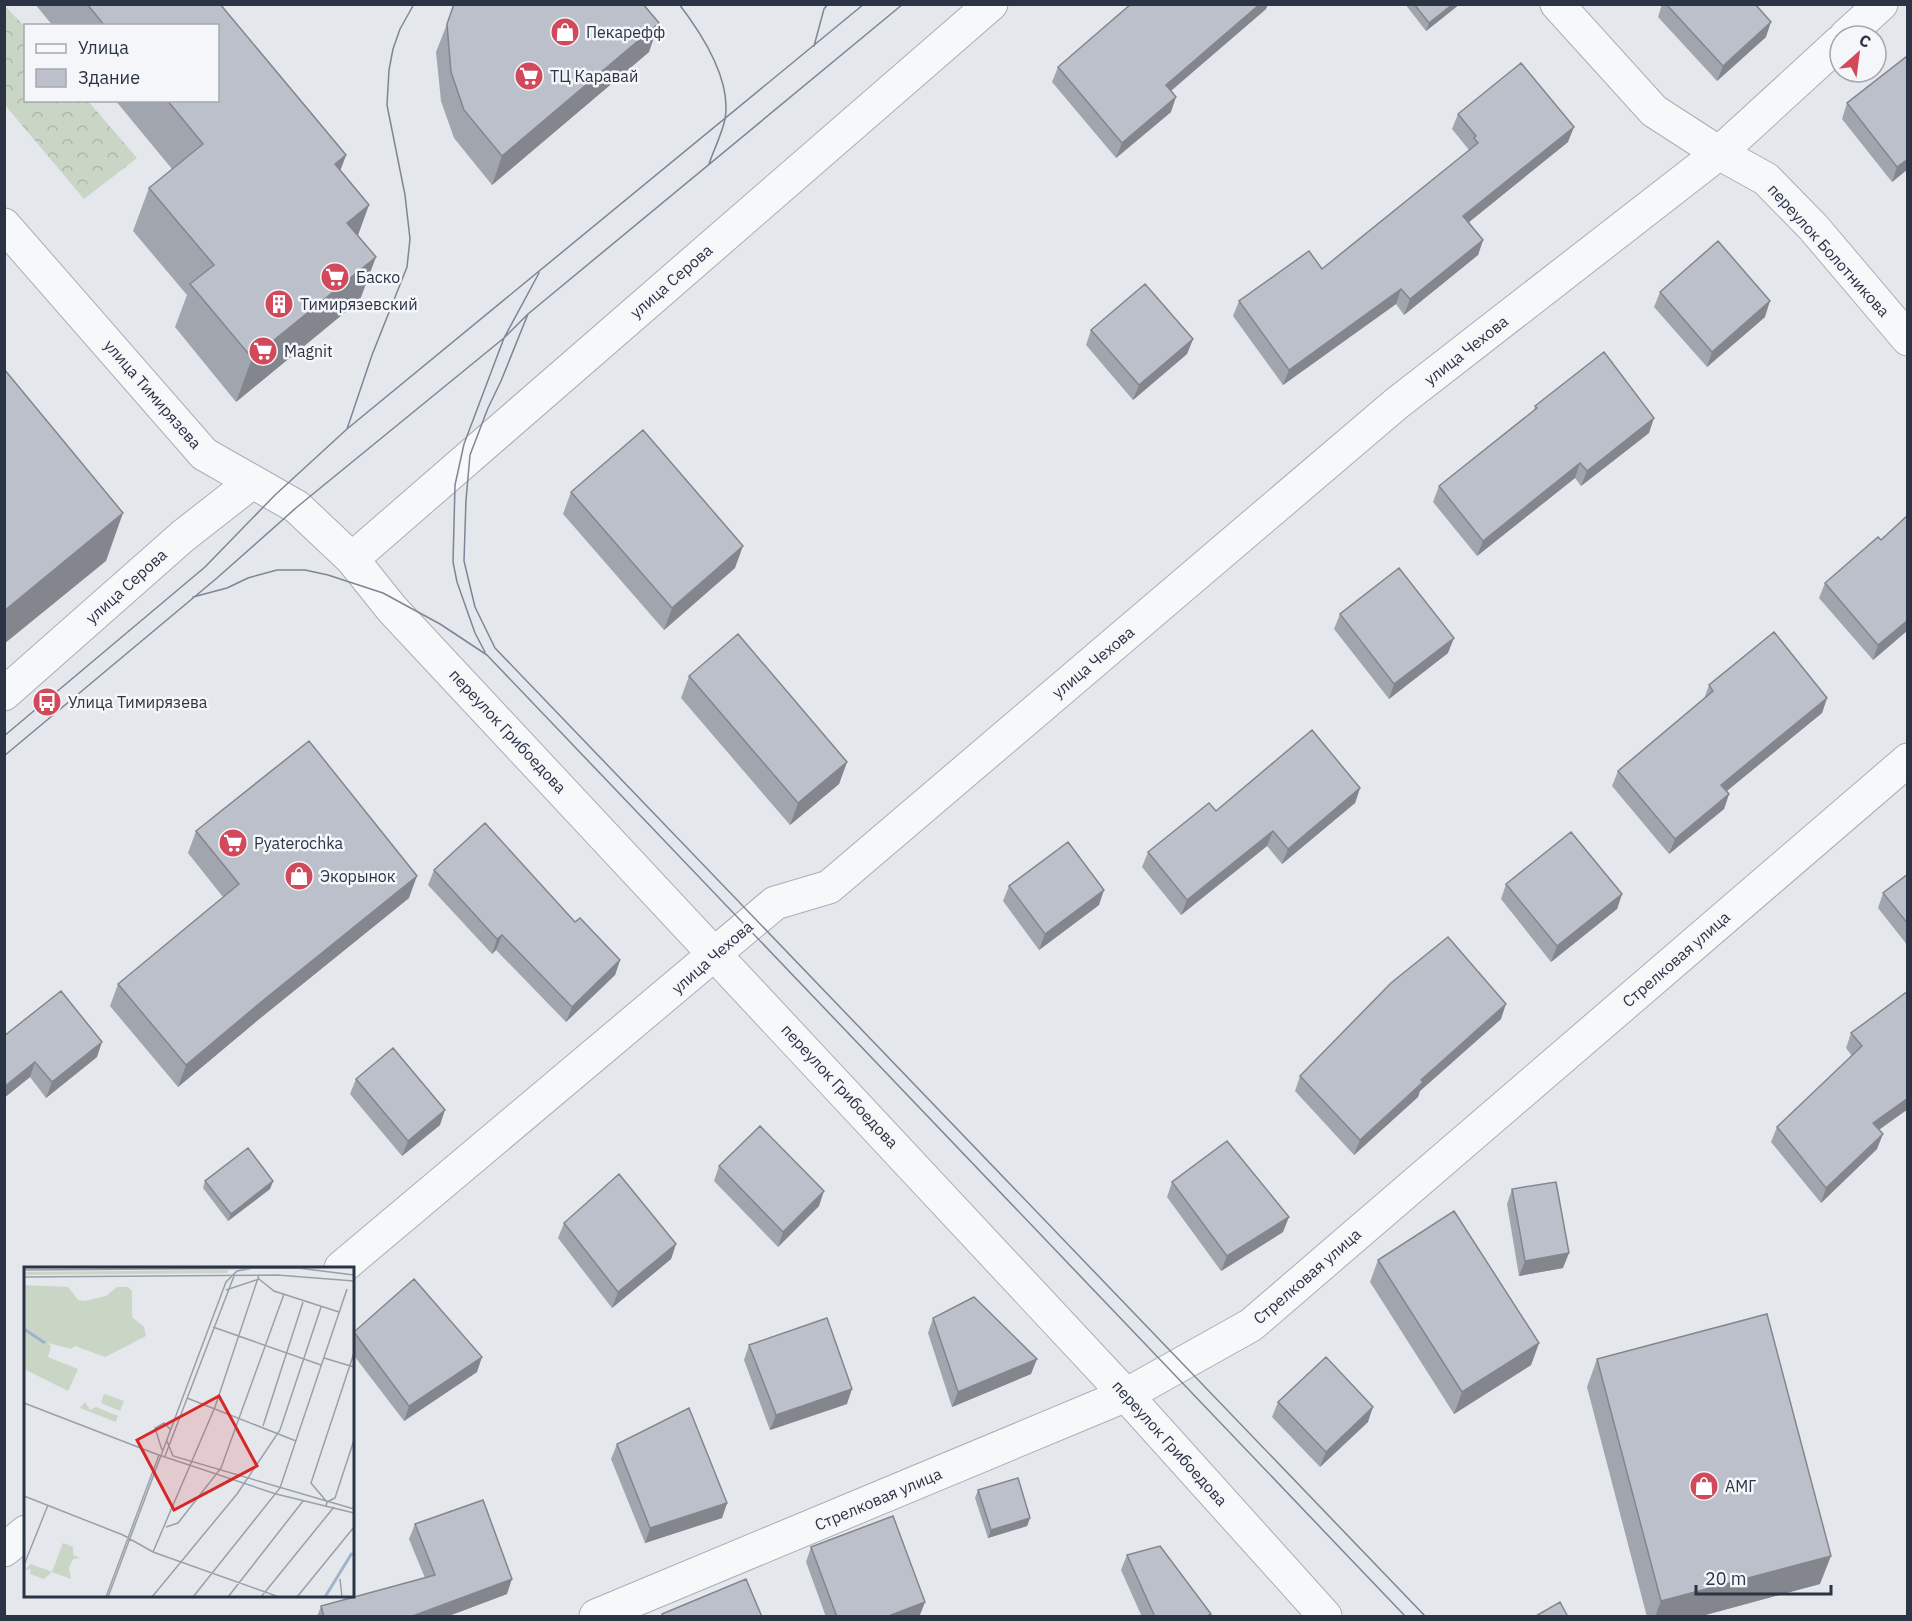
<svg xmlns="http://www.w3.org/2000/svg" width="1912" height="1621" viewBox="0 0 1912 1621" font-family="'IBM Plex Sans',sans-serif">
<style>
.forest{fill:url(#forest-crowns)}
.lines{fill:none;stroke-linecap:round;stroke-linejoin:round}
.minor-casing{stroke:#a9aeb7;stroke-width:35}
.tertiary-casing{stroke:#a9aeb7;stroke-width:35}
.minor{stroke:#f7f8fa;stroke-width:33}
.tertiary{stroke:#f7f8fa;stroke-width:33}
.tram{stroke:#7d8696;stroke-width:1.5}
.wall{fill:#a1a5ae}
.shaded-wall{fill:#83868d}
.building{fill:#bbc0ca;stroke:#83868d;stroke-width:1.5}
.labels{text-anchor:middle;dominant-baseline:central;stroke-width:5;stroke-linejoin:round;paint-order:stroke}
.poi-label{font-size:16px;fill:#2b3445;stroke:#f4f6f9;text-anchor:start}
.street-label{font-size:16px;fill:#2b3445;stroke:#f4f6f9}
.inset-river{fill:none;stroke:#9fb4cc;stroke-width:3}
.inset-road{fill:none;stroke:#9a9fa9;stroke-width:1.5}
.view{fill:#d62828;fill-opacity:0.15;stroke:#d62828;stroke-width:3}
.inset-edge{fill:none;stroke:#2b3445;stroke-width:3}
</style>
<defs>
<pattern id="forest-crowns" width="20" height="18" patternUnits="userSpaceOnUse" patternTransform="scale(1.5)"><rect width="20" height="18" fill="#c9d6c5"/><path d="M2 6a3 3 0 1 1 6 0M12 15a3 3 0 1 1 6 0" fill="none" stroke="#adb8ab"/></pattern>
</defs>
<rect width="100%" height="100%" fill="#e4e7ec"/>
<path class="forest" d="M4,5L25,27L26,100L88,101L137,158L84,199L5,105Z"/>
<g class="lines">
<g class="minor-casing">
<path id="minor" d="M1557,4L1654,111L1719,153L1766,179L1813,227L1908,339
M1846,36L1881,4
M4,694L183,536L252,482
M341,1268L775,903L829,887L1396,404L1719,153L1840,42
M4,1550L26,1532
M596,1616L1126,1395L1251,1325L1908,760"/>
</g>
<g class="tertiary-casing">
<path id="tertiary" d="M4,225L204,454L297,507L352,559L392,609L1126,1395L1325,1616
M352,559L991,4"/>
</g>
<use href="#minor" class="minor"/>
<use href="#tertiary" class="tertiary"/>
<path class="tram" d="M679,4C702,34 732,80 725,119C722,134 714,149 709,164
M814,46L824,9L828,4
M528,314L501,381L488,408L470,455L466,500L464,561L475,607L495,648L1425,1616
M347,429L372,355L407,267L410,239L405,195L387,105L389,70L393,49L400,29L414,4
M193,597L227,588L248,578L277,570H305L328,575L383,593L440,624L487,655L1405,1616
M485,652L475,633L457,582L453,562L455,485L464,444L504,338L539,273
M4,736L205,567L275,495L347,429L864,4
M4,756L217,578L297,507L504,338L528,314L903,4"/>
</g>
<path class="wall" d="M35,4H220L346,155L340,171L358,235L360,300L236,402L175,327L187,295L133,231L149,188L172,169L115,100H218V26H53Z
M1131,4H1268L1266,9L1171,91V112L1116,158L1052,82L1058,67Z
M1405,4H1460L1426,31Z
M1662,4H1755L1766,37L1717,81L1658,17Z
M447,24L649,52L492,185L454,138L441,101L436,52Z
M1908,58V169L1892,182L1842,119L1847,103Z
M1458,114L1568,142L1469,222L1483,240L1478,255L1404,315L1396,304L1283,385L1233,316L1239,301L1322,269L1469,150L1452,129Z
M1660,292L1765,317L1707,367L1654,307Z
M1091,330L1193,339L1187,354L1133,400L1086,345Z
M1535,406L1649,433L1581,486L1575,478L1477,556L1433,502L1439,486L1534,410Z
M571,492L735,568L664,630L563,514Z
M1908,515V630L1873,660L1819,598L1825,583L1881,540Z
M1340,614L1448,653L1389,699L1334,629Z
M689,676L847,762L839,784L790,825L681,698Z
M1709,685L1827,698L1822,713L1726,791L1729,794L1724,809L1669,854L1612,786L1618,771L1704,699Z
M1360,788L1355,803L1282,864L1267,846L1181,915L1142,867L1148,852L1216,811Z
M196,831L409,898L258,1020L178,1087L110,1006L118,984L223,897L188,853Z
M434,870L575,922L620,960L615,975L566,1022L496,950L492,954L428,885Z
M1908,874V946L1878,908L1883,893Z
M1506,884L1622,894L1617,909L1551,962L1501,899Z
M1009,886L1099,905L1039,950L1003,901Z
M1908,991V1109L1879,1130L1877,1149L1821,1203L1771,1142L1777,1127L1852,1056L1846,1048L1851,1033Z
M1501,1019L1420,1091L1418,1097L1354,1155L1295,1091L1300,1076Z
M4,1036L97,1057L46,1098L30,1077L4,1098Z
M356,1079L440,1125L402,1156L350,1094Z
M719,1166L819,1206L778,1247L714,1181Z
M205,1181H273L270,1189L228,1221L203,1188Z
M1172,1182L1283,1232L1221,1271L1167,1197Z
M1512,1189L1563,1268L1519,1276L1507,1204Z
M564,1223L676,1244L671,1259L612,1308L558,1238Z
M1378,1260L1539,1343L1531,1365L1454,1414L1370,1282Z
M933,1318L1031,1374L952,1407L928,1333Z
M354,1332L477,1372L404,1421L352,1353V1337Z
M749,1345L847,1404L770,1430L744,1360Z
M1597,1359L1820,1584L1698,1617H1647L1587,1387Z
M1278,1402L1368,1422L1320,1467L1272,1417Z
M617,1444L727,1503L722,1518L645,1543L611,1459Z
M978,1490L1030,1518L1027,1526L988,1538L975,1498Z
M415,1524L507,1594L446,1617H317L321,1606L425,1578L409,1539Z
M811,1547L925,1602L919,1617H826L806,1562Z
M1127,1555L1210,1617H1142L1121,1570Z"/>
<path class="shaded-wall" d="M1260,4H1268L1266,9L1160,100L1166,85Z
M1453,4H1460L1426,31L1429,23Z
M1771,22L1766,37L1717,81L1723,66Z
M659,23L649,52L492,185L502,156Z
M1176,97L1171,112L1116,158L1122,143Z
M1574,127L1568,142L1458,231L1463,216Z
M346,155L330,198L335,164Z
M1908,159V169L1892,182L1897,167Z
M369,205L353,249L347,223Z
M1483,240L1478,255L1404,315L1410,299Z
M376,257L360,300L236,402L252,358Z
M1401,289L1396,304L1283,385L1289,370Z
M1770,301L1765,317L1707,367L1712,352Z
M1193,339L1187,354L1133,400L1139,385Z
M1654,418L1649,433L1581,486L1587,471Z
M1580,463L1575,478L1477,556L1483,541Z
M123,513L106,561L4,644V611Z
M743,546L735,568L664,630L672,608Z
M1908,620V630L1873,660L1878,645Z
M1454,638L1448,653L1389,699L1394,684Z
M1827,698L1822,713L1716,800L1721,785Z
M847,762L839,784L790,825L798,803Z
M1360,788L1355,803L1282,864L1288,849Z
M1729,794L1724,809L1669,854L1675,839Z
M1273,831L1267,846L1181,915L1187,900Z
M417,876L409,898L258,1020L178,1087L186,1065L266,998Z
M1104,890L1099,905L1039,950L1045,934Z
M1622,894L1617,909L1551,962L1557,946Z
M502,935L496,950L492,954L497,939Z
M620,960L615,975L566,1022L572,1007Z
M1506,1004L1501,1019L1420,1091L1418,1097L1354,1155L1360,1140L1421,1080Z
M102,1042L97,1057L46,1098L52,1082Z
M35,1062L30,1077L4,1098V1087Z
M1908,1098V1109L1867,1138L1873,1123Z
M445,1110L440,1125L402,1156L408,1141Z
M1883,1134L1877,1149L1821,1203L1826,1188Z
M273,1181L270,1189L228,1221L231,1214Z
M824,1191L819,1206L778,1247L783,1232Z
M1289,1217L1283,1232L1221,1271L1227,1256Z
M676,1244L671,1259L612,1308L618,1292Z
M1569,1253L1563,1268L1519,1276L1525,1261Z
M1539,1343L1531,1365L1454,1414L1462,1392Z
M482,1357L477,1372L404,1421L409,1406Z
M1037,1359L1031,1374L952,1407L958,1392Z
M852,1389L847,1404L770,1430L776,1415Z
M1373,1407L1368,1422L1320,1467L1326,1452Z
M727,1503L722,1518L645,1543L650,1528Z
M1030,1518L1027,1526L988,1538L991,1530Z
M1831,1556L1820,1584L1698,1617H1655L1661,1601Z
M512,1579L507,1594L446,1617H410Z
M925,1602L919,1617H886Z"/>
<path class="building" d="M87,4H220L346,155L335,164L369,205L347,223L376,257L252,358L190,284L214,265L149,188L203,144L167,100H218V26H105Z
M454,4H643L659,23L502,156L464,110L451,72L447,24Z
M1131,4H1260L1166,85L1176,97L1122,143L1058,67Z
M1414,4H1453L1429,23Z
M1666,4H1755L1771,22L1723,66Z
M1906,57L1908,58V159L1897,167L1847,103Z
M1521,63L1574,127L1463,216L1483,240L1410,299L1401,289L1289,370L1239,301L1309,251L1322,269L1478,143L1474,138L1476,136L1458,114Z
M1718,241L1770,301L1712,352L1660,292Z
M1145,284L1193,339L1139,385L1091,330Z
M1604,352L1654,418L1587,471L1580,463L1483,541L1439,486L1537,408L1535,406Z
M4,369L123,513L4,611Z
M643,430L743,546L672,608L571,492Z
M1908,515V620L1878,645L1825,583L1878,537L1881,540Z
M1399,568L1454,638L1394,684L1340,614Z
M1774,632L1827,698L1721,785L1729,794L1675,839L1618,771L1713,691L1709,685Z
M738,634L847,762L798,803L689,676Z
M1312,730L1360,788L1288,849L1273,831L1187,900L1148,852L1209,803L1216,811Z
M309,741L417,876L266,998L186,1065L118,984L239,884L196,831Z
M485,823L575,922L580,918L620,960L572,1007L502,935L497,939L434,870Z
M1571,832L1622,894L1557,946L1506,884Z
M1068,842L1104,890L1045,934L1009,886Z
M1908,874V924L1883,893Z
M1448,937L1506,1004L1421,1080L1423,1082L1360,1140L1300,1076L1391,983Z
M61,991L102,1042L52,1082L35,1062L4,1087V1036Z
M1908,991V1098L1873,1123L1883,1134L1826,1188L1777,1127L1862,1046L1851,1033Z
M393,1048L445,1110L408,1141L356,1079Z
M760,1126L824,1191L783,1232L719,1166Z
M1227,1141L1289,1217L1227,1256L1172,1182Z
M248,1148L273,1181L231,1214L205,1181Z
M619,1174L676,1244L618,1292L564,1223Z
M1556,1182L1569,1253L1525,1261L1512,1189Z
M1454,1211L1539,1343L1462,1392L1378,1260Z
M414,1279L482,1357L409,1406L354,1332Z
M974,1297L1037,1359L958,1392L933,1318Z
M1767,1314L1831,1556L1661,1601L1597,1359Z
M827,1318L852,1389L776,1415L749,1345Z
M1326,1357L1373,1407L1326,1452L1278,1402Z
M689,1408L727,1503L650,1528L617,1444Z
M1018,1478L1030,1518L991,1530L978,1490Z
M483,1500L512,1579L410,1617H324L321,1606L435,1575L415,1524Z
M893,1516L925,1602L886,1617H837L811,1547Z
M1160,1546L1211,1614L1205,1617H1155L1127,1555Z
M746,1579L762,1617H663L662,1614Z
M1560,1602L1568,1617H1534Z"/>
<defs>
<g id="shop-disc" transform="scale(1.5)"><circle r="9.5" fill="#d1495b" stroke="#f4f6f9"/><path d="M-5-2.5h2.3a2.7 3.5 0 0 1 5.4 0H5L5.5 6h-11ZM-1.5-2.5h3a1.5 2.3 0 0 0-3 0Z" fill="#fff"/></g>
<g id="supermarket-disc" transform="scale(1.5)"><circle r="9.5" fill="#d1495b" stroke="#f4f6f9"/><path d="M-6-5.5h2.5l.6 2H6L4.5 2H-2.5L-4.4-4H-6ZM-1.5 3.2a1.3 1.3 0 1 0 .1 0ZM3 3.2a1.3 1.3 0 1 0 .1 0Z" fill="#fff"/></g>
<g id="building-disc" transform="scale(1.5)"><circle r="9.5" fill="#d1495b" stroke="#f4f6f9"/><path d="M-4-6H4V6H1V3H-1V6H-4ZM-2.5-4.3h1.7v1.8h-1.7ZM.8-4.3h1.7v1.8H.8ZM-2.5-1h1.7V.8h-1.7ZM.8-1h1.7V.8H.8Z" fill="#fff"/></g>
<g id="bus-disc" transform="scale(1.5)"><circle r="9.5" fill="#d1495b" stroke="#f4f6f9"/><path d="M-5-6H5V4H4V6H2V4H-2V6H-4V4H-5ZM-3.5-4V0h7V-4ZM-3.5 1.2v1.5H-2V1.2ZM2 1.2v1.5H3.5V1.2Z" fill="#fff"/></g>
</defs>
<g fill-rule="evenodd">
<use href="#shop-disc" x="565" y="32"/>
<use href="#supermarket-disc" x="529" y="76"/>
<use href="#supermarket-disc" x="335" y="277"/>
<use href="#building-disc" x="279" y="304"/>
<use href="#supermarket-disc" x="263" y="351"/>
<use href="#bus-disc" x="47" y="702"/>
<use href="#supermarket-disc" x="233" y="843"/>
<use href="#shop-disc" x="299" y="876"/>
<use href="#shop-disc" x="1704" y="1486"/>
</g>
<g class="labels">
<g class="poi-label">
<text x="586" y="32">Пекарефф</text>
<text x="550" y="76">ТЦ Каравай</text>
<text x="356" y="277">Баско</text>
<text x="300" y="304">Тимирязевский</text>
<text x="284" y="351">Magnit</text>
<text x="68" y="702">Улица Тимирязева</text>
<text x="254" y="843">Pyaterochka</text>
<text x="320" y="876">Экорынок</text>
<text x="1725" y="1486">АМГ</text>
</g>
<g class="street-label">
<text transform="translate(1829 250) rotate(48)">переулок Болотникова</text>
<text transform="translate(671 281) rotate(-41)">улица Серова</text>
<text transform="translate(1466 350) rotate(-38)">улица Чехова</text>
<text transform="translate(153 394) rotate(49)">улица Тимирязева</text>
<text transform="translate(126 586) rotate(-42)">улица Серова</text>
<text transform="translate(1093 662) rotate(-40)">улица Чехова</text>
<text transform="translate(508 731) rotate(47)">переулок Грибоедова</text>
<text transform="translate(712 957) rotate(-41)">улица Чехова</text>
<text transform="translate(1676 959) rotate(-41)">Стрелковая улица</text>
<text transform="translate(840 1086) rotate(47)">переулок Грибоедова</text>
<text transform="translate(1307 1276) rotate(-41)">Стрелковая улица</text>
<text transform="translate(1170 1443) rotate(48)">переулок Грибоедова</text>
<text transform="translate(878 1499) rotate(-23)">Стрелковая улица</text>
</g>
</g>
<g transform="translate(24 1267)">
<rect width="330" height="330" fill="#e4e7ec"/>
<path d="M204,3L203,6L0,8V5ZM39,276L49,280V288L56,291L49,292L45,301L47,312L28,305L20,312L6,307L7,302L0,303L7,297L28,305Z" fill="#c9d6c5"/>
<path d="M0,18L44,20L54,33L61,34L82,29L93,20H104L108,24V50L120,60L122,69L81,90L51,79L47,82L24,76L27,79L24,90L54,102L44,124L0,102Z" fill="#c9d6c5"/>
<path d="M80,127L100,134L96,144L77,136ZM61,135L66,143L72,140L94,149L92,155L56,141Z" fill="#c9d6c5"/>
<path class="inset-river" d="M0,62L21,76M301,330L328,286"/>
<path class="inset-road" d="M0,3L274,1L330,8M0,10L253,8L330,14M202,23L235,12L250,24L315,45M189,60L297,98M300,91L330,100M163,131L272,174M0,136L132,187L252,227L330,246M239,159L279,35M143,174L149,189L330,242M138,183L131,161L140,156L147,163M141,189L210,9M0,229L99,268L129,285L255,330M303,235L311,231L330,173M302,239L303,235L287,216L330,86M142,260L154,256L197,201L260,27M129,285L191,140L235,8M0,298L24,238M316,312L318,330M82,330L135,188M84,330L202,15L213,4L236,0M128,330L213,227L256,163L297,40M169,330L256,221L323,22M204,330L279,234M237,330L310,240M273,330L330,260"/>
<path class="view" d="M195,129L233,199L150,243L113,173Z"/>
<rect width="330" height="330" class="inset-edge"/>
</g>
<rect width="1912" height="1621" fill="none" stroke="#2b3445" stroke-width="12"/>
<rect x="24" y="24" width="195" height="78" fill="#f4f6f9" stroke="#a4a8b1" stroke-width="1.5"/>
<rect x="36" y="44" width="30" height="9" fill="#f7f8fa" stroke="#a4a8b1" stroke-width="1.5"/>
<text x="78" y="54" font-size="18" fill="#2b3445">Улица</text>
<rect x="36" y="69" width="30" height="18" fill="#bbc0ca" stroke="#a4a8b1" stroke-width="1.5"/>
<text x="78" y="84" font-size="18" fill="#2b3445">Здание</text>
<g transform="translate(1858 54) rotate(28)"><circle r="28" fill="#f4f6f9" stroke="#a4a8b1" stroke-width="1.5"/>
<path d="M0-4.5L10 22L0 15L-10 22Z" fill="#d1495b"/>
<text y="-9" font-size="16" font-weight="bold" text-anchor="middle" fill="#2b3445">С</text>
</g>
<path d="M1696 1585v9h135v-9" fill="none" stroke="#2b3445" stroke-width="3"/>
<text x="1705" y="1585" font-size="18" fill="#2b3445" stroke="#f4f6f9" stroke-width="4.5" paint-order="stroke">20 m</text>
</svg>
